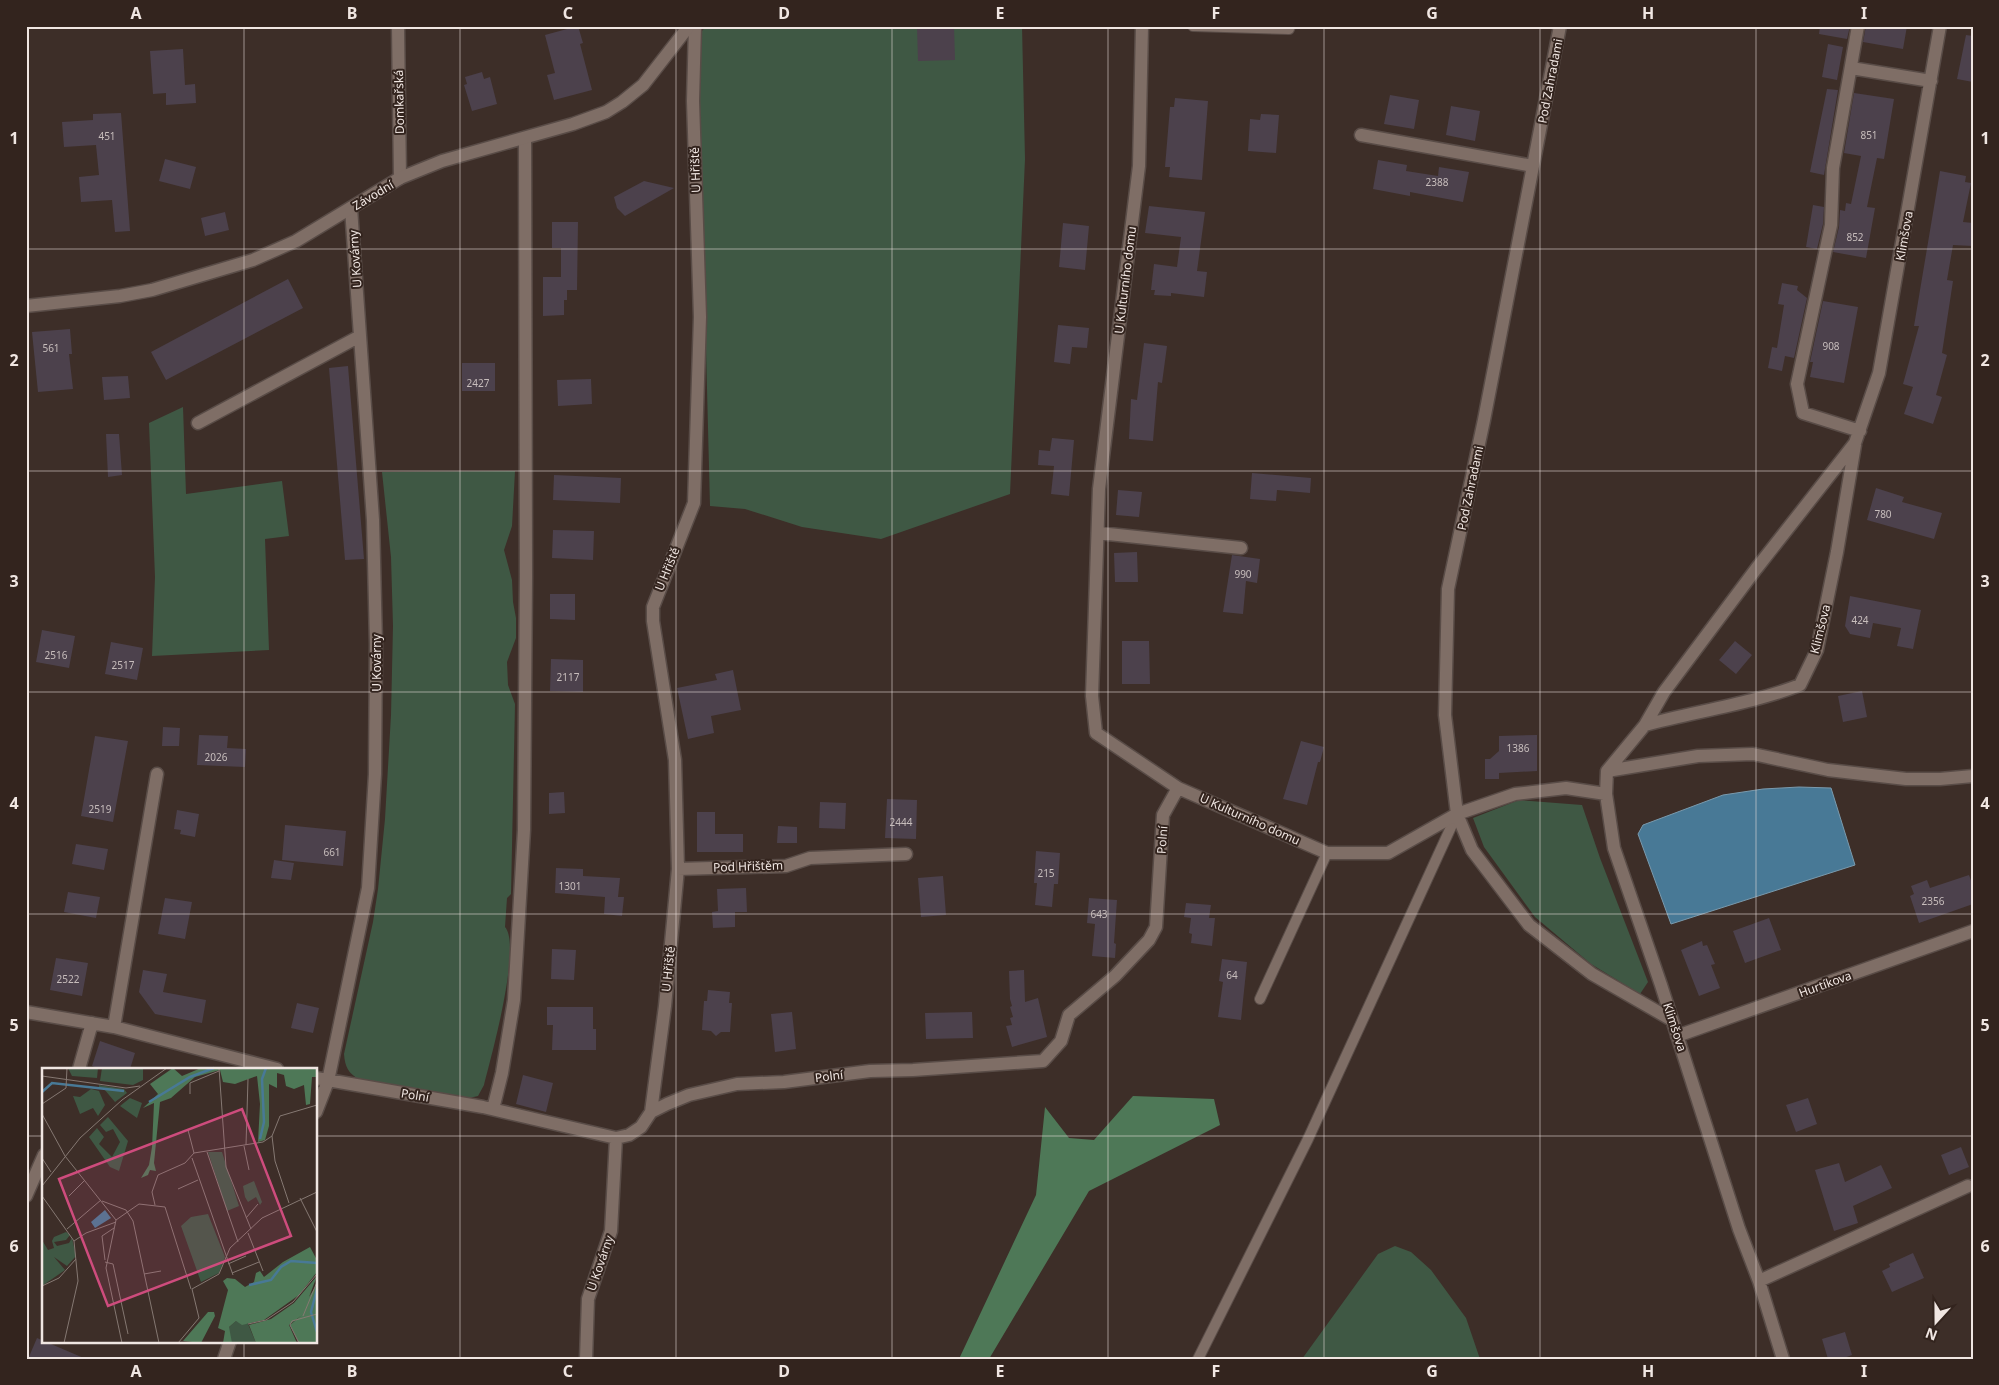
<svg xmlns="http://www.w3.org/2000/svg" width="1999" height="1385" viewBox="0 0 1999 1385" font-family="'Noto Sans',sans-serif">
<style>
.green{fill:#3f5844}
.forest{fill:#4e7857}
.water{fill:#487996;stroke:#7a9aad}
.building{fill:#4c414c}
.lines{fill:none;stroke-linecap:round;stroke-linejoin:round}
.service-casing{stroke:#594c47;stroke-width:12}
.minor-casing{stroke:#594c47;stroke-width:15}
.tertiary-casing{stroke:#594c47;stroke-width:15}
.service{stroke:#7f6e66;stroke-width:10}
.minor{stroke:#7f6e66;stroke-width:12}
.tertiary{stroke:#7f6e66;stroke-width:12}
.grid{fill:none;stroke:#f0e6e2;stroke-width:1;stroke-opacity:0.55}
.labels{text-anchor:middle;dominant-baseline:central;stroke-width:4;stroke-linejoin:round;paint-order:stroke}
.number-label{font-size:10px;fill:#c7bdbc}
.street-label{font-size:12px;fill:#f0e6e2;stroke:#33241e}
.inset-river{fill:none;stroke:#487996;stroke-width:2.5}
.inset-road{fill:none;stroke:#857872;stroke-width:1}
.view{fill:#ce4c7d;fill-opacity:0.15;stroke:#ce4c7d;stroke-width:2.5}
.inset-edge{fill:none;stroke:#f0e6e2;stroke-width:2.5}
.neatline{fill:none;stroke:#f0e6e2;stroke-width:2}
.grid-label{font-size:16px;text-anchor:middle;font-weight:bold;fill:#f0e6e2}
</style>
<rect width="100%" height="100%" fill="#3d2e28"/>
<path class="green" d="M706,26H1022L1025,159L1010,494L881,539L802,527L745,509L710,506L698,36Z
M183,407L186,494L282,481L289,536L265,539L269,650L152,656L155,577L149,423Z
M515,471L512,526L504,550L512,580L513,602L516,618V638L507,662L508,685L515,704L511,894L507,898L505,927C522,946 491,1057 484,1085L478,1096L465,1099L360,1080C348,1073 345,1067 344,1054L373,922L378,889L385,819L391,715L393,626L391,557L382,472Z
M1519,800L1582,805L1600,858L1648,982L1640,994L1591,964L1535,917L1484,847L1473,818Z
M1395,1246L1411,1252L1431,1270L1466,1318L1480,1359H1302L1378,1254Z"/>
<path class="forest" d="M1133,1096L1214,1099L1220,1125L1089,1191L989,1359H959L1036,1195L1045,1107L1069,1138L1094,1140Z"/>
<path class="water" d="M1799,787L1831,788L1855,865L1671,924L1638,834L1643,825L1723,795L1763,789Z"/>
<path class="building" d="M578,26L583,43L580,44L592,90L554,100L547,75L555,73L545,35Z
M917,26H954L955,60L918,61Z
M1820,26H1850L1847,39L1819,34Z
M1866,26H1907L1903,49L1863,42Z
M1966,35L1973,36V82L1957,79Z
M1828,44L1843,47L1837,80L1822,77Z
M183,49L185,85L195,84L196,103L166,105V93L153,94L150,51Z
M482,72L484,79L490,77L497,104L472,111L464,85L467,84L465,77Z
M1827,89L1838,90L1824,175L1810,172Z
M1854,93L1894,99L1884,159L1877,158L1867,207L1875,208L1866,258L1833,252L1839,227L1840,210L1845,211L1846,203L1851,204L1861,156L1844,153Z
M1390,95L1419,100L1414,129L1384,124Z
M1175,98L1208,101L1202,180L1169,177L1170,167H1165L1170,107H1174Z
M1451,106L1480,111L1475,141L1446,135Z
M121,113L130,231L115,232L112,200L81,202L79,177L99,175L96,145L64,147L62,122L93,120V114Z
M1261,114L1279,115L1276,153L1248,151L1250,119L1260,120Z
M165,159L196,167L190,189L159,181Z
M1378,160L1407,165L1406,171L1438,176L1439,167L1469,172L1463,202L1410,192V196L1373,189Z
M1940,171L1966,176L1965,182L1971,183L1963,222L1973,223V246L1953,245L1947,280L1953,281L1942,353L1947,355L1936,395L1942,397L1933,424L1904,414L1913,387L1903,384L1919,326H1914Z
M644,181L674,188L625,216L617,208L614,197Z
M1813,205L1824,207L1823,224L1817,249L1806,247Z
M1149,206L1205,212L1197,271L1207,272L1204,297L1171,293V296L1154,295L1155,290H1151L1154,264L1177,267L1181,237L1145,233Z
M225,212L229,230L205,236L201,218Z
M552,222H578L577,290H567V300H564V315L543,316V277H561V248H552Z
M1063,223L1089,226L1085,270L1059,267Z
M288,279L303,308L166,380L151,352Z
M1782,283L1798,286L1797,290L1807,298L1794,358L1785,356L1782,371L1768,368L1772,347L1777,348L1784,305L1778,304Z
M1823,301L1858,307L1844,383L1810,377L1813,362H1810Z
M1058,325L1089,328L1087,348L1072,347L1070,364L1054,362Z
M70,329L72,354H69L73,389L38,392L32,332Z
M1144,343L1167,346L1162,383L1158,382L1153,441L1129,439L1131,399L1137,400Z
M462,363H495V391H462Z
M348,366L364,559L345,560L329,368Z
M128,376L130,398L104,400L102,377Z
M591,379L592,404L558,406L557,380Z
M106,434H119L122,475L108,477Z
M1052,438L1074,440L1069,496L1051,494L1054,466L1038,465L1039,450L1050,451Z
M1252,473L1311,478L1310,493L1277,490L1276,501L1250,499Z
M554,475L621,478L620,503L553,500Z
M1876,488L1904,497L1902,502L1942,513L1934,539L1867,520Z
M1118,490L1142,492L1139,517L1116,515Z
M553,530L594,531L593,560L552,558Z
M1137,552L1138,582H1115L1114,553Z
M1232,555L1260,559L1257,583L1246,581L1243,614L1223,612Z
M550,594H575V620L550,619Z
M1850,596L1921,610L1913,649L1897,646L1901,628L1873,623L1870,638L1850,634L1845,626Z
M42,630L75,636L69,668L36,662Z
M1122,641H1149L1150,684H1122Z
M1735,641L1752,655L1736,674L1719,660Z
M111,642L143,648L137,680L105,674Z
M551,659L583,660V692L550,691Z
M733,670L741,710L711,716L714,733L688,739L677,688L717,680L715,674Z
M1862,691L1867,717L1843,722L1838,696Z
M163,727L180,728L179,746H162Z
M199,735L228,736L227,748L246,749L245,767L197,765Z
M1537,735V771L1499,773V779H1485V759H1490L1499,751V736Z
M95,736L128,741L113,822L81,816Z
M1301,741L1324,747L1320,762H1318L1307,805L1283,799Z
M564,792L565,813L549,814V793Z
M887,799L917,800L916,839L885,838Z
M820,802L846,803L845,829L819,828Z
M177,810L199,814L195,837L180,834L181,830L174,829Z
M697,812H715V834H743V852H697Z
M285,825L346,831L343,866L282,860Z
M778,826L797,827V843H777Z
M76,844L108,849L104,870L72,864Z
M1036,851L1060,853L1058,884H1054L1052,907L1035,905L1037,883H1034Z
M274,860L294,863L291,880L271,878Z
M556,868L583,869V876L620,878L618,897H624L622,916L604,914L605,897L555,893Z
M1969,875L1973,886V904L1919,923L1910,896L1914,894L1911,886L1927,880L1930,888Z
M943,876L946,915L921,917L918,878Z
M746,888L747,912H735V927L713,928L712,912L718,911L717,889Z
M68,892L100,897L96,918L64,912Z
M165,898L192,902L185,939L158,934Z
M1089,898L1117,900L1114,943L1116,944L1115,958L1092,956L1095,924L1087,923Z
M1186,903L1211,905L1209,918H1215L1212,946L1191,943L1192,934L1189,933L1191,918L1184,917Z
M1769,918L1781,950L1745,963L1733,931Z
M1702,941L1703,946L1707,945L1715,964L1711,965L1720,988L1699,996L1681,950Z
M552,949L576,950L574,980L551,979Z
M56,958L88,963L82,996L50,990Z
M1222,959L1247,962L1241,1020L1218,1017L1223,982L1219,981Z
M143,970L167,974L163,992L206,1000L202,1023L155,1014L139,992Z
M1024,970L1025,1002L1038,998L1047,1037L1012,1047L1006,1026L1012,1025L1010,1018L1013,1017L1010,1007L1012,1006L1010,999L1009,971Z
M708,990L730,992L729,1003H732L730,1032H721L716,1036L711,1031L702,1030L704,1001H707Z
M297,1003L319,1008L313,1033L291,1028Z
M547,1007H593V1029H596V1050H552L553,1025H547Z
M792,1012L796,1049L775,1052L771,1014Z
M972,1012L973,1038L926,1039L925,1013Z
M100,1041L135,1053L130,1069H100L92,1066Z
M523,1075L553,1083L546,1112L516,1104Z
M1808,1098L1817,1124L1796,1132L1786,1105Z
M1961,1147L1969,1167L1949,1175L1941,1155Z
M1839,1163L1845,1182L1881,1165L1892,1188L1853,1206L1858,1223L1834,1231L1815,1170Z
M1913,1253L1924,1278L1892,1292L1882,1271L1890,1267L1889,1264Z
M1845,1332L1852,1355L1841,1359H1828L1822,1339Z
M37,1338L86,1359H28Z"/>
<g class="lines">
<g class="service-casing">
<path id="service" d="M1193,26L1289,29L1290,26
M1260,999L1327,853
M1198,1359L1308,1139L1457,814"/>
</g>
<g class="minor-casing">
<path id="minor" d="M398,26L400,178
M1142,26L1139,166L1099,489L1092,696L1096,733L1178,788L1327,853H1388L1457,814L1515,794L1566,788L1606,794
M1560,26L1484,420L1448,589L1445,715L1457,814L1472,850L1529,925L1592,974L1672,1020
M1858,26L1833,168L1831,225L1797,384L1803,413L1860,431
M1851,68L1931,81
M1361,135L1533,166
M198,423L360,336
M1099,533L1241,548
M1645,725C1697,711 1751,704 1800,685L1817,650L1837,552L1855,445
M1607,771L1698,756L1753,754L1828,770L1906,779H1940L1973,776
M678,869L786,866L810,858L906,854
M26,1012L114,1027L277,1069
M114,1027L157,774
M1677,1036L1973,931
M79,1069L92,1023
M316,1078L483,1107L616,1138L629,1135L641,1127L651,1112L667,1104L689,1095L737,1084L784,1082L870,1071L913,1070L1043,1061L1061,1041L1069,1015L1115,976L1149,940L1156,927L1163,815L1178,788
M493,1109L502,1073L514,1000L524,830L526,576L525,138
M316,1112L328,1081L368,888L375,774L376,644L373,520L351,208
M651,1112L665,1006L678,869L675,760L653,621V607L694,503L700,317L693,101L695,26
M26,1196L44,1155
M1759,1281L1968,1186
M224,1359L230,1341
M586,1359L588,1299L611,1231L616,1138
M1783,1359L1759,1281L1739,1229L1661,985L1614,848L1606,794L1607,771L1645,725L1664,692L1756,569L1855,443L1879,373L1940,26"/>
</g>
<g class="tertiary-casing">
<path id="tertiary" d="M26,306L120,296L152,290L253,260L296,241L400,178L442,161L573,124L606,112L622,102L643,85L689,26"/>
</g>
<use href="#service" class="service"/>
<use href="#minor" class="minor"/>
<use href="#tertiary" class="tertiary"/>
</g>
<path class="grid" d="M244,26V1069M460,26V1359M676,26V1359M892,26V1359M1108,26V1359M1324,26V1359M1540,26V1359M1756,26V1359M26,249H1973M26,471H1973M26,692H1973M26,914H1973M26,1136H44M316,1136H1973M244,1341V1359"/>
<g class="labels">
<g class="number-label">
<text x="1869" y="135">851</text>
<text x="107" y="136">451</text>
<text x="1437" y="182">2388</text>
<text x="1855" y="237">852</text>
<text x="1831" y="346">908</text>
<text x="51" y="348">561</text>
<text x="478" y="383">2427</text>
<text x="1883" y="514">780</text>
<text x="1243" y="574">990</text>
<text x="1860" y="620">424</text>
<text x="56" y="655">2516</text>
<text x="123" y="665">2517</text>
<text x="568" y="677">2117</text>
<text x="1518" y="748">1386</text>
<text x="216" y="757">2026</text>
<text x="100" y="809">2519</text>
<text x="901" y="822">2444</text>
<text x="332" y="852">661</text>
<text x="1046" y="873">215</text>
<text x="570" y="886">1301</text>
<text x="1933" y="901">2356</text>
<text x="1099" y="914">643</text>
<text x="1232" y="975">64</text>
<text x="68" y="979">2522</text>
</g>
<g class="street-label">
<text transform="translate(1550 81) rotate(-79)">Pod Zahradami</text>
<text transform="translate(399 102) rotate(-91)">Domkařská</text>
<text transform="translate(695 170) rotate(-92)">U Hřiště</text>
<text transform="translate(373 195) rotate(-31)">Závodní</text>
<text transform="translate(1904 236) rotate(-80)">Klimšova</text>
<text transform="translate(355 259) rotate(-94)">U Kovárny</text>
<text transform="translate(1125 280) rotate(-83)">U Kulturního domu</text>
<text transform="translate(1470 488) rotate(-78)">Pod Zahradami</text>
<text transform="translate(667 569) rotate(-68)">U Hřiště</text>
<text transform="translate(1820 629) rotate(-76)">Klimšova</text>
<text transform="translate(376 663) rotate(-90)">U Kovárny</text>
<text transform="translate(1250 819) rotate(24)">U Kulturního domu</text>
<text transform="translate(1162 840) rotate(-86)">Polní</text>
<text transform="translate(748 866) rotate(-2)">Pod Hřištěm</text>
<text transform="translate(668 969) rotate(-84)">U Hřiště</text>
<text transform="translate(1825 984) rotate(-20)">Hurtíkova</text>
<text transform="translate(1675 1027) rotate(72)">Klimšova</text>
<text transform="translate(829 1076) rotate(-7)">Polní</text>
<text transform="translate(415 1095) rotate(9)">Polní</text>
<text transform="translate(600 1263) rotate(-71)">U Kovárny</text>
</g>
</g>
<g transform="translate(42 1068)">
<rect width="275" height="275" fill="#3d2e28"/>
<path d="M26,0H56L55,10L30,8ZM60,0H101V12L91,17L58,13ZM57,17L82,21L85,25L73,34L62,21H57ZM49,21L57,23L63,37L56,48L51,40L38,46L31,28L38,29ZM88,30L100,35L95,50L78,38ZM66,49L86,73L77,103L68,99L47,69L55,60L62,69L57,76L70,89L78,74L71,61L64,64L58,57ZM180,84L197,138L185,143L166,84ZM212,113L220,134L218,137L214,129L206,134L203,129L201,118ZM166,146L183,189L177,205L159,214L139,158L149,149ZM24,164L28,167L24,172L12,174L15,178L27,175L30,170L34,188L25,198L12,189L23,202L0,218V172L6,182L12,180L10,173L12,169ZM194,253L206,256L214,275H190L187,272V259Z" fill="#3f5844"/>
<path d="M131,0L140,8L159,0H275V9H270L268,36L264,37L262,17L252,21L244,18L242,7L235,5V20L227,16V58L223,72L216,74L218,36L215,8L193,16L181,14L178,2L153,9L129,30L118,34L112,95L114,103L108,102L106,107L99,110L107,97L110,79L112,35L101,40L116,26L108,16ZM268,179L275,192V204L257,227L222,252L200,257L194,253L187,259L190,275H181L183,263L176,260L186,222L181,213L185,210L193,211L203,219L212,214L214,205L218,203L222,209L241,194ZM275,208L267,229L275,216V275H257L248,257L260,247L247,257L255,275H214L207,257L229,251L252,235ZM166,244H172L173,248L159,275L141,273Z" fill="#4e7857"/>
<path d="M63,142L69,150L53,160L49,154Z" fill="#487996"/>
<path class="inset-river" d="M0,24L10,15L82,23M107,34L148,9L172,0M218,71L222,54L220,11L224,0M207,217L229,212L239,199L249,193L275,195M275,221L269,244L275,264"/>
<path class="inset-road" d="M177,0L184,99L209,161M0,8L84,20L98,18M148,26V15L177,3M0,36L24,20L25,0M0,46L23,88L74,152L64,200L80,275M146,62L152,85M230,68L233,93L247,135M204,77L206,11M202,78L207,102M165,84L196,174M0,90L9,104M150,90L191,207M0,118L38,70L80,32L125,0M136,121L156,112M0,128L32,173L36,213L22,275M27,128L43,112M258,130L275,164M60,133L84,142L91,153L117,275M113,137L110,124L116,107L143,95L152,85L221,74L230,68L238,48L275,37M204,150L216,136M74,152L97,136L123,139L149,221M25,161L59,132M206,165L221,203M32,173L44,165L74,154M63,192L60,168L72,160M63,194L71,196L86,266M186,196L204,188M190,205L217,194M102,206L119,203M0,218L17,210L34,191M261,248L275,214M206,256L224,252L251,234L275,206M136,275L157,250L150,221L177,206L188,180L220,150L275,124M257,275L248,257L250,253L275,246"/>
<path class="view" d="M200,41L249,168L66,238L17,111Z"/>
<rect width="275" height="275" class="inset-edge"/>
</g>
<rect width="1999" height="1385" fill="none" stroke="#33241e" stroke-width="55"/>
<g transform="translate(1936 1322) rotate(201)" stroke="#33241e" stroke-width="4" paint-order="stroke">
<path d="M0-4L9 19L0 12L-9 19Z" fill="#f0e6e2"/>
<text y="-8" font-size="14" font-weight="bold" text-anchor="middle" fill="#f0e6e2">N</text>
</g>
<rect x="28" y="28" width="1944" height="1330" class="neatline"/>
<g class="grid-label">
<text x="136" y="19">A</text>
<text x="352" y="19">B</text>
<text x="568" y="19">C</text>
<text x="784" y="19">D</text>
<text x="1000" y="19">E</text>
<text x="1216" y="19">F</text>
<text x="1432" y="19">G</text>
<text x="1648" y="19">H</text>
<text x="1864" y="19">I</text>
<text x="14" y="144">1</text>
<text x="1985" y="144">1</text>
<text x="14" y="366">2</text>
<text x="1985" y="366">2</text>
<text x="14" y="587">3</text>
<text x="1985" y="587">3</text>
<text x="14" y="809">4</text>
<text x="1985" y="809">4</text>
<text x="14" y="1031">5</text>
<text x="1985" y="1031">5</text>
<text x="14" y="1252">6</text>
<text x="1985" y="1252">6</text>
<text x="136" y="1377">A</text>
<text x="352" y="1377">B</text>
<text x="568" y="1377">C</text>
<text x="784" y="1377">D</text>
<text x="1000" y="1377">E</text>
<text x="1216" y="1377">F</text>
<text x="1432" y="1377">G</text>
<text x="1648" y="1377">H</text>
<text x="1864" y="1377">I</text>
</g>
</svg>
